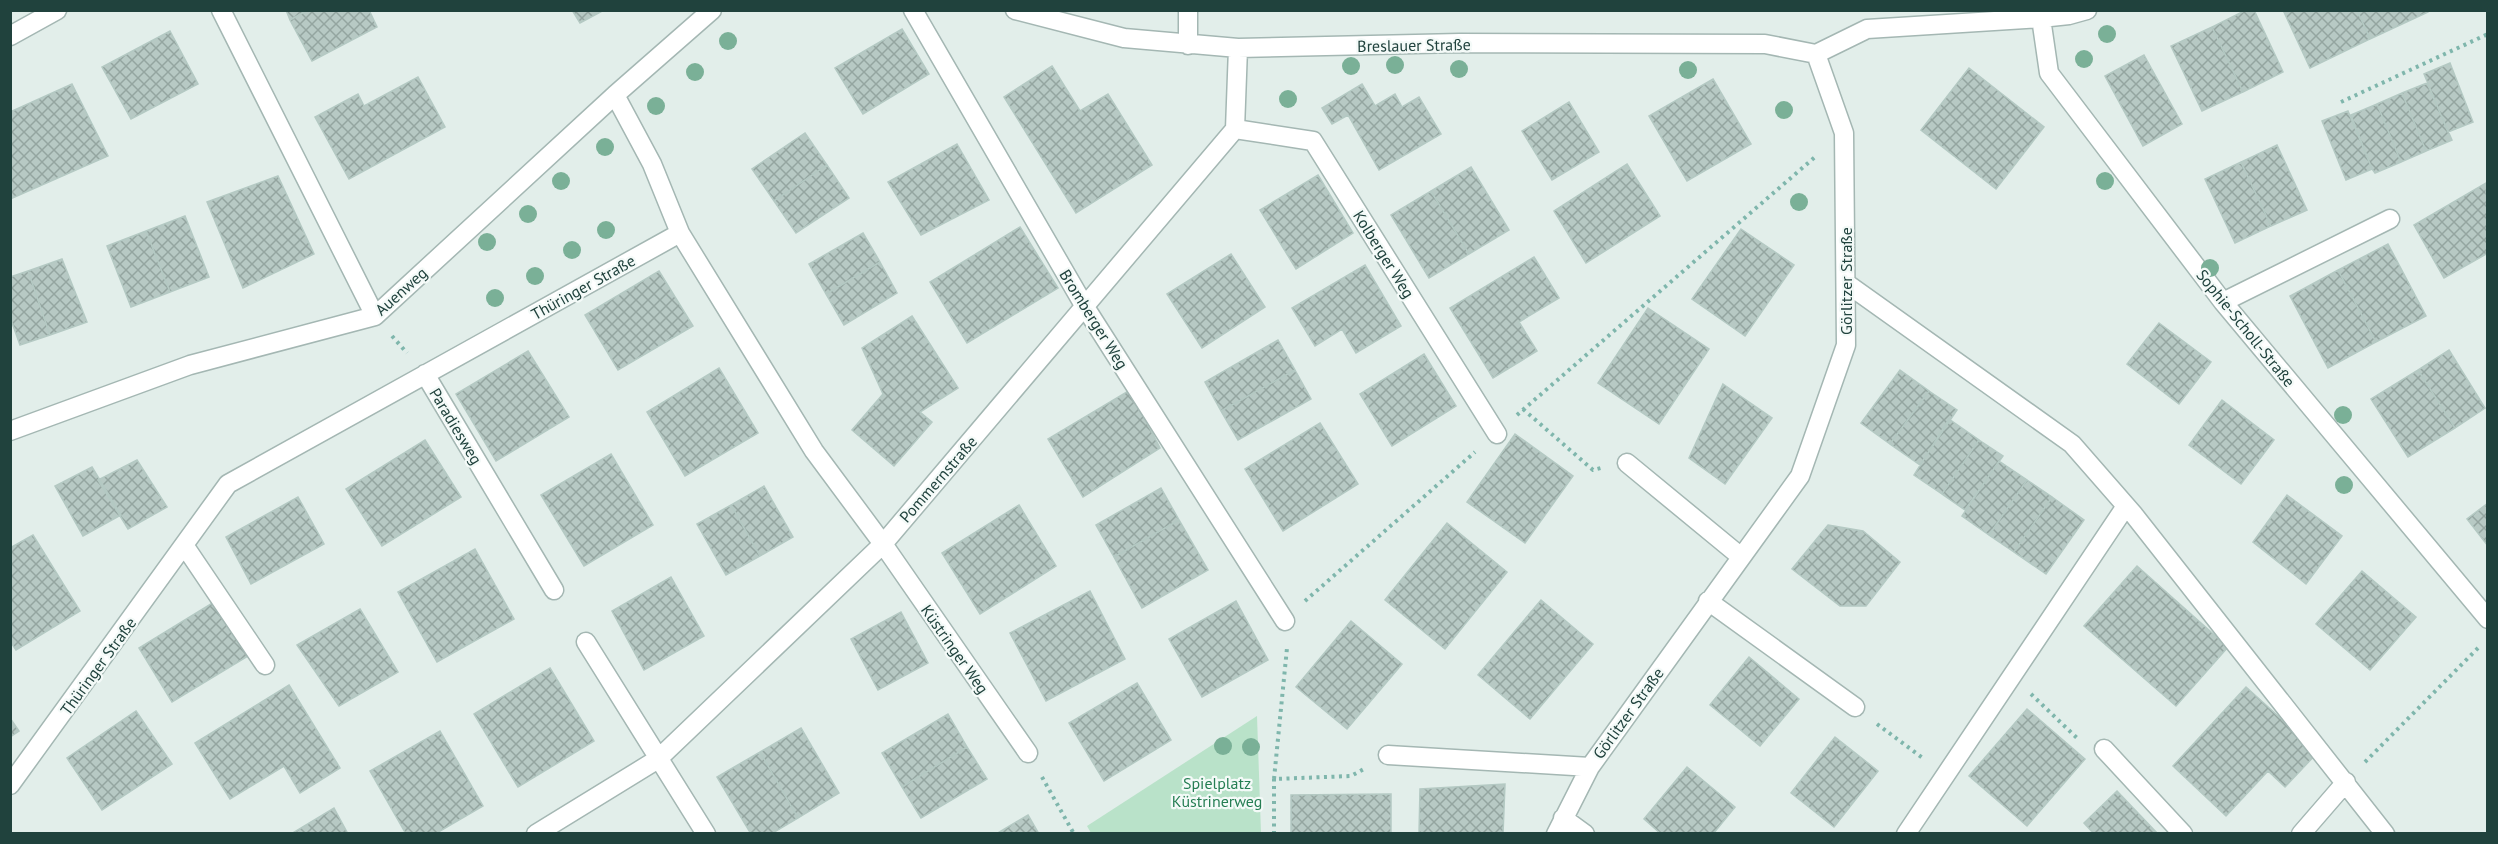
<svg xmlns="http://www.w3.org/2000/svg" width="2498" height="844" viewBox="0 0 2498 844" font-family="'PT Sans',sans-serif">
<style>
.park{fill:#b9e2c9}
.building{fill:url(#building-cross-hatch);stroke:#b4c9c3;stroke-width:1.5}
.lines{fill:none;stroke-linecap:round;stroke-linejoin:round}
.minor-casing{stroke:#a4b7b3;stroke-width:21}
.path{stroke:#7fb6ac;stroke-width:4;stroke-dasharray:3 4.5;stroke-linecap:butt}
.minor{stroke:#fff;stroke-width:18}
.tree{fill:#7ab097}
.labels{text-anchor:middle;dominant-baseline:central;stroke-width:4.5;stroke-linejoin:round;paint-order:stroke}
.street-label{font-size:16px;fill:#20423d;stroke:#f4faf8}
.park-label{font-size:16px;fill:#257e53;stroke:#f4faf8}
</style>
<defs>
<pattern id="building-cross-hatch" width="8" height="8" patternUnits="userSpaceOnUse" patternTransform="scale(1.5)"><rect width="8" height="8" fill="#b7c9c4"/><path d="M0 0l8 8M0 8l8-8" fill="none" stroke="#94a5a0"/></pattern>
</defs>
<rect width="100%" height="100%" fill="#e2eeea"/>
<path class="park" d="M1257,716L1261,833H1091L1087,826Z"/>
<path class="building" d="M286,10H308L290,20Z
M308,10H369L377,27L312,61L290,20Z
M572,10H604L580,23Z
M2246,10H2254L2283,72L2243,92L2212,27Z
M2283,10H2357L2370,39L2310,68Z
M2357,10H2428V12L2370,39Z
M2212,27L2243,92L2202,111L2171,46Z
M902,29L929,74L863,114L835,68Z
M170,31L198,84L131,119L102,67Z
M2144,55L2182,124L2143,146L2105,76Z
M2450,63L2473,122L2448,132L2424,74Z
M1052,66L1080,111L1108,94L1152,165L1076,213L1004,97Z
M1969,68L2044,127L1996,189L1921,130Z
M418,77L445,127L349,179L315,117L358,94L364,106Z
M1713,79L1751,144L1687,181L1649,116Z
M2427,83L2452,140L2426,151L2402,93Z
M72,84L108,156L10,199V112Z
M1362,84L1375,106L1395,94L1402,107L1419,97L1441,134L1379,170L1348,115L1332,124L1322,108Z
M2402,93L2426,151L2401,162L2377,104Z
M1569,102L1599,152L1552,180L1522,131Z
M2377,104L2401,162L2375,173L2372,169L2351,115Z
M2348,111L2372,169L2346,180L2322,121Z
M805,133L827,165L774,201L752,169Z
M957,144L989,200L921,235L888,182Z
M2277,145L2307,210L2271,226L2241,162Z
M2241,162L2271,226L2235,243L2205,179Z
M1627,164L1660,216L1586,263L1554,211Z
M827,165L849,198L796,233L774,201Z
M1471,167L1509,230L1469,254L1431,191Z
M1318,175L1353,233L1296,269L1260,210Z
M278,176L314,254L243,288L207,202Z
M2486,183L2488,253L2444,278L2414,225Z
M1431,191L1469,254L1429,278L1391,215Z
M185,216L209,277L170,292L146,231Z
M1020,227L1058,288L967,343L930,282Z
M1741,229L1794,265L1745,336L1692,299Z
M146,231L170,292L131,307L107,246Z
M863,233L880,262L826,294L809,264Z
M2388,244L2426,316L2376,342L2338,270Z
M1231,254L1265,307L1202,348L1167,294Z
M1534,257L1559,298L1519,322L1537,351L1493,378L1450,308Z
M62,259L87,322L50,335L28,271Z
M880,262L897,293L844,325L826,294Z
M1365,265L1401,326L1356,353L1342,329L1315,346L1292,308Z
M2338,270L2376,342L2328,368L2290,296Z
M28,271L50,335L20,345L10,317V277Z
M659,271L693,326L618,370L585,315Z
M1648,308L1709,349L1659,424L1598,383Z
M912,316L958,388L920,412L932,422L894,466L852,430L883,394L862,348Z
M2159,323L2211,362L2179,404L2127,364Z
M1278,340L1295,370L1221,411L1205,382Z
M2449,350L2485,408L2455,428L2418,370Z
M528,351L569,417L496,461L456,394Z
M1424,354L1456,406L1392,446L1360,394Z
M719,368L758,433L685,476L647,412Z
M1295,370L1311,399L1238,440L1221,411Z
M1900,370L1929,391L1890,444L1861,423Z
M2418,370L2455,428L2408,457L2371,399Z
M1723,384L1772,418L1725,484L1689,458Z
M1130,390L1160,448L1083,497L1048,439Z
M1929,391L1957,410L1920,465L1890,444Z
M2222,400L2274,440L2241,484L2189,445Z
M1949,419L1979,440L1942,494L1914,475Z
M1320,423L1358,484L1283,531L1245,469Z
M1515,434L1573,476L1525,543L1467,502Z
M425,440L461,497L382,546L346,489Z
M1979,440L2003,456L1965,510L1942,494Z
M611,454L653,525L584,566L541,495Z
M137,460L167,507L128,529L98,480Z
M1999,461L2027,480L1989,535L1962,516Z
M92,467L121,515L83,536L55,486Z
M2027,480L2052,497L2014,552L1989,535Z
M764,486L793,537L760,556L731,505Z
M1161,488L1179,520L1114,557L1096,525Z
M2287,495L2342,536L2306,584L2253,542Z
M298,497L324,544L251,584L226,537Z
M2052,497L2084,520L2046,574L2014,552Z
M2488,503V546L2467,519Z
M731,505L760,556L726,575L697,524Z
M1019,505L1056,566L980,614L942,553Z
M1179,520L1208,570L1142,608L1114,557Z
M1447,523L1507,572L1445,649L1385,600Z
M1828,525L1863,531L1900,562L1866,606H1840L1792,569Z
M33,535L80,611L16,650L10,641V548Z
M475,549L514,619L437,662L398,592Z
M2137,566L2228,647L2176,706L2084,626Z
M2362,571L2416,617L2370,670L2316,624Z
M671,577L704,636L644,670L612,611Z
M1090,591L1125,659L1046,701L1010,633Z
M1541,600L1593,644L1530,719L1478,675Z
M1236,601L1268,660L1202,697L1169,639Z
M214,602L248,656L172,702L139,648Z
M360,609L398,672L339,706L297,645Z
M901,612L928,663L878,690L851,639Z
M1351,621L1402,664L1347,729L1296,687Z
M1749,657L1799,699L1760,746L1710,705Z
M550,668L594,741L518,787L474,714Z
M1137,683L1171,740L1104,781L1069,723Z
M289,685L340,768L300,793L284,766L230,799L195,743Z
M2246,687L2318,752L2285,787L2268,771L2226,816L2173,766Z
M2027,709L2085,759L2027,826L1969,776Z
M136,711L172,764L102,810L67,758Z
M948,714L967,747L902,787L882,753Z
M10,718L19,731L10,737Z
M801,728L839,793L798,818L760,752Z
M440,731L483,806L435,834H406L370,771Z
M1835,737L1878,771L1834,827L1791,793Z
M967,747L987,779L921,818L902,787Z
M760,752L798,818L771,834H751L717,777Z
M1687,767L1735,807L1713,834H1661L1644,819Z
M1505,784L1503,834H1419L1420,789Z
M2117,791L2158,834H2094L2084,823Z
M1391,794V834H1291V795Z
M334,808L348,834H291Z
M1028,815L1039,834H996Z"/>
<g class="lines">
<g class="minor-casing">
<path id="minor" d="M221,10L375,316
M913,10L1085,307L1285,621
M1015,10L1124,38L1238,48L1460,43L1765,44L1816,54
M1188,10V45
M2041,18L2049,73L2223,302L2488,619
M10,36L57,10
M1816,54L1867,29L2041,18L2069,15L2087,10
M615,95L652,164L680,233
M1235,129L1313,141L1497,434
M1846,283L2072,444L2134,515L2385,834
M2223,302L2390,219
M425,374L554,590
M10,431L190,365L375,316L615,95L712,10
M1627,463L1740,556
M184,545L265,665
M1708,601L1855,707
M586,642L706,834
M2104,749L2183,834
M1388,755L1590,767
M10,785L228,484L680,233L814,451L883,544L1028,753
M1563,818L1585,834
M536,834L658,759L883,544L1235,129L1238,48
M1556,834L1590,767L1800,476L1846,345L1844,133L1816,54
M1906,834L2126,506
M2301,834L2346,782"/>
</g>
<path class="path" d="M2341,102L2488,34
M392,336L407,353
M1523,409L1593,470L1601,468
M1517,415L1815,157
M1305,601L1475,452
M2031,694L2078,739
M1877,724L1924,759
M2365,762L2480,646
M1042,777L1074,834
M1274,779L1287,648
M1274,834V779L1351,776L1364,769"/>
<use href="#minor" class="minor"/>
</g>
<g class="tree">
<circle cx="2107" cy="34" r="9"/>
<circle cx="728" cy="41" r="9"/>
<circle cx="2084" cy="59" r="9"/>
<circle cx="1395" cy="65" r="9"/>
<circle cx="1351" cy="66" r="9"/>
<circle cx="1459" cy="69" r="9"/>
<circle cx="1688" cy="70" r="9"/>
<circle cx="695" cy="72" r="9"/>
<circle cx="1288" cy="99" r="9"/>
<circle cx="656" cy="106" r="9"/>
<circle cx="1784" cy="110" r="9"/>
<circle cx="605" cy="147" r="9"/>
<circle cx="561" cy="181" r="9"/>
<circle cx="2105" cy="181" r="9"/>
<circle cx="1799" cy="202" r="9"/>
<circle cx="528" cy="214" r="9"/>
<circle cx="606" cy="230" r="9"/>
<circle cx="487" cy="242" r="9"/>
<circle cx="572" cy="250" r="9"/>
<circle cx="2210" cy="268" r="9"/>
<circle cx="535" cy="276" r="9"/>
<circle cx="495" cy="298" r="9"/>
<circle cx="2343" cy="415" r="9"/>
<circle cx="2344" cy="485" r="9"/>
<circle cx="1223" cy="746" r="9"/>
<circle cx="1251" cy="747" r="9"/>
</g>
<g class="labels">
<g class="street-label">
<text transform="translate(1414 45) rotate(-1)">Breslauer Straße</text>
<text transform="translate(1384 254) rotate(58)">Kolberger Weg</text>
<text transform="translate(1846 281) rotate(-90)">Görlitzer Straße</text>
<text transform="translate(583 287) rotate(-29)">Thüringer Straße</text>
<text transform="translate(401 291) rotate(-42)">Auenweg</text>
<text transform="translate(1094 319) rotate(58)">Bromberger Weg</text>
<text transform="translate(2246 328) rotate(51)">Sophie-Scholl-Straße</text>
<text transform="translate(456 426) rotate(59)">Paradiesweg</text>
<text transform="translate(938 479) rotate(-49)">Pommernstraße</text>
<text transform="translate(955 649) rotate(55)">Küstringer Weg</text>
<text transform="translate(98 666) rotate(-54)">Thüringer Straße</text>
<text transform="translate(1628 713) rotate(-54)">Görlitzer Straße</text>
</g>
<g class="park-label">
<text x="1217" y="783">Spielplatz<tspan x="1217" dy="18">Küstrinerweg</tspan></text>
</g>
</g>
<rect width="2498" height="844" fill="none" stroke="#20423d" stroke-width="24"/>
</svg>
